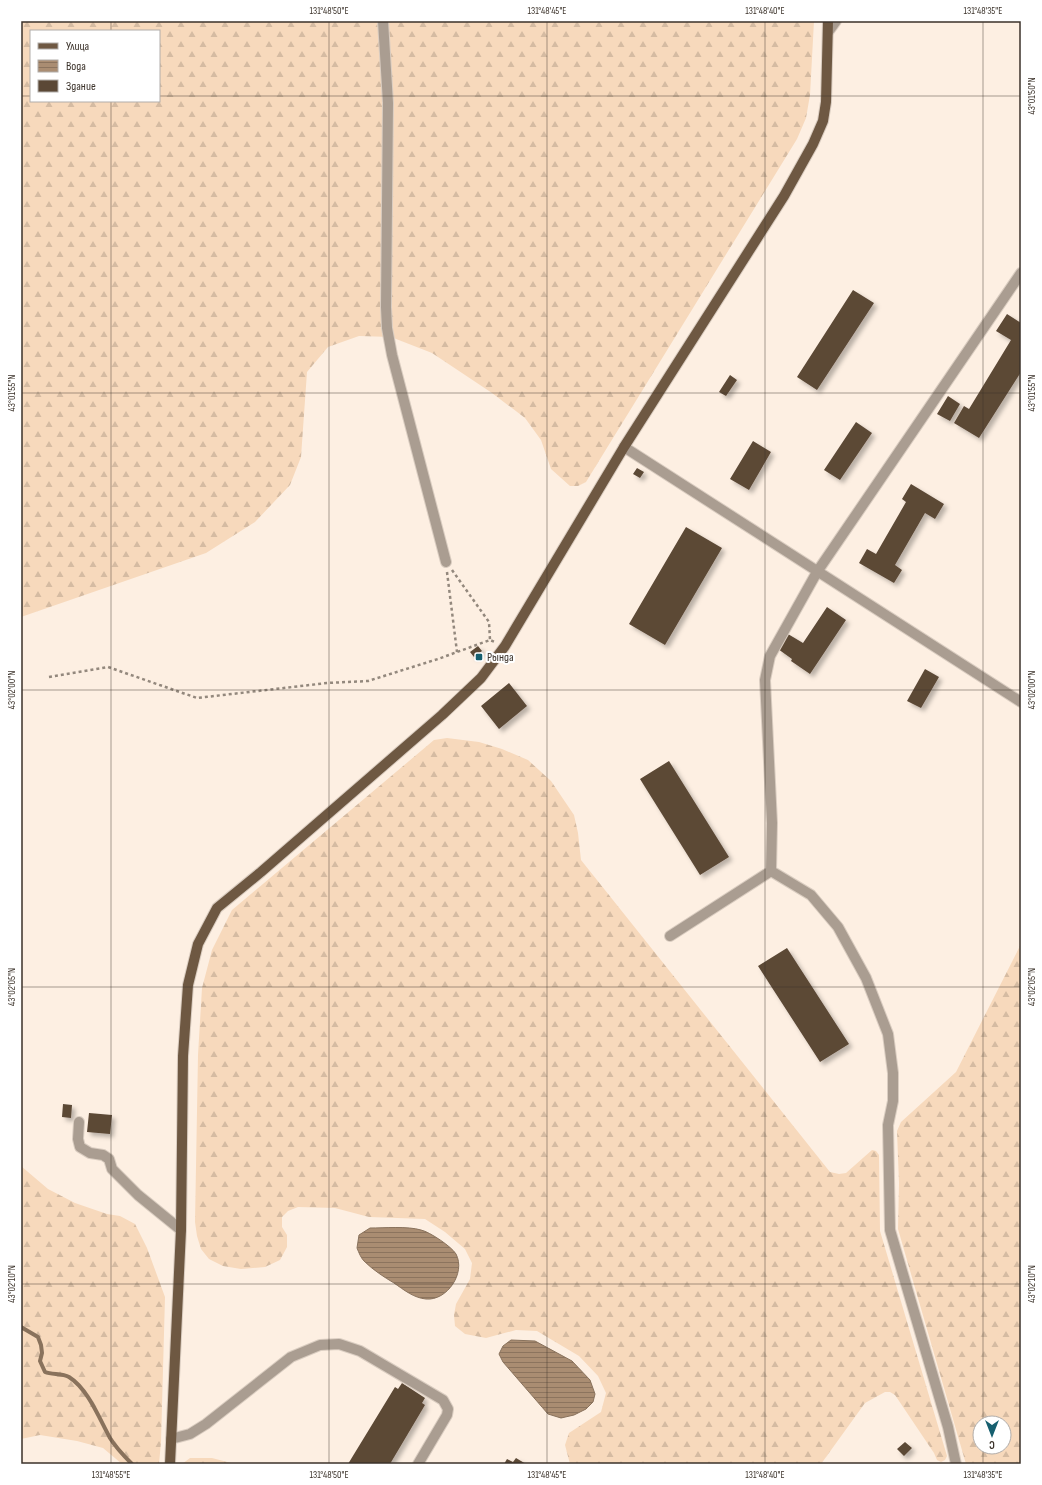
<svg xmlns="http://www.w3.org/2000/svg" width="1042" height="1485" viewBox="0 0 1042 1485" font-family="'Sofia Sans Condensed',sans-serif">
<style>
.forest{fill:url(#forest-firs);fill-rule:evenodd}
.water{fill:url(#water-rules);stroke:#89725c}
.lines{fill:none;stroke-linecap:round;stroke-linejoin:round}
.stream{stroke:#89725c;stroke-width:4}
.building{fill:#5b4836;filter:url(#shadow)}
.minor-casing{stroke:#dacdc1;stroke-width:12}
.major-casing{stroke:#dacdc1;stroke-width:12}
.path{stroke:#93887d;stroke-width:2.5;stroke-dasharray:3 3;stroke-linecap:butt}
.minor{stroke:#aa9d91;stroke-width:10}
.major{stroke:#6e5842;stroke-width:10}
.ticks{fill:none;stroke:#3b322a;stroke-width:1;stroke-opacity:0.45}
.poi-dot{fill:#165f6f;stroke:#fff;stroke-width:1.5}
.labels{text-anchor:middle;dominant-baseline:central;stroke-width:4;stroke-linejoin:round;paint-order:stroke}
.poi-label{font-size:12px;fill:#3b322a;stroke:#fff;text-anchor:start}
.neatline{fill:none;stroke:#3b322a;stroke-width:1.5}
.ticks-label{font-size:10px;text-anchor:middle;fill:#3b322a}
</style>
<defs>
<pattern id="forest-firs" width="22" height="20" patternUnits="userSpaceOnUse"><rect width="22" height="20" fill="#f7d9bc"/><path d="M5 1l3.5 6h-7zM16 11l3.5 6h-7z" fill="#d5bba2"/></pattern>
<pattern id="water-rules" width="6" height="5" patternUnits="userSpaceOnUse"><rect width="6" height="5" fill="#aa8d72"/><path d="M0 2.5h6" fill="none" stroke="#8c745e"/></pattern>
<filter id="shadow"><feDropShadow dx="3.5" dy="3.5" stdDeviation="2" flood-color="#0004"/></filter>
</defs>
<rect width="100%" height="100%" fill="#fdefe2"/>
<path class="forest" d="M21,21H814L810,95L806,118L797,139L586,482L578,486H570L551,469L541,440L525,418L492,393L432,353L391,337L359,336L328,347L307,372L301,457L290,485L255,522L206,553L21,617ZM31,31H159V101H31Z
M447,738L479,742L502,749L528,760L551,781L574,815L578,833L581,860L830,1172L839,1174L846,1173L872,1150L876,1151L879,1155L880,1231L947,1456L945,1460L941,1462L937,1460L934,1453L895,1395L890,1392H885L865,1403L821,1464H570L565,1445L569,1433L601,1412L606,1393L598,1376L579,1356L537,1331L516,1330L486,1338L465,1334L455,1326L454,1315L456,1304L470,1279L472,1263L465,1249L445,1232L425,1219L369,1217L335,1208L298,1207L288,1211L282,1217V1227L287,1235V1247L280,1260L265,1267L241,1269L223,1266L209,1259L201,1249L197,1236L195,1222L198,1055L202,988L212,950L232,910L434,740Z
M1021,944V1464H966L898,1229L899,1183L897,1131L901,1122L956,1072ZM980,1423H1004V1447H980Z
M21,1166L48,1189L75,1203L107,1214L120,1216L135,1224L147,1248L165,1297L161,1442L159,1464H122L103,1448L77,1441L40,1435L21,1439Z
M190,1458H212L235,1464H182Z"/>
<path class="water" d="M370,1228C384,1228 408,1226 421,1230C430,1232 452,1247 456,1254C466,1273 447,1301 426,1299C414,1298 404,1290 394,1283C384,1277 373,1270 364,1261C361,1258 359,1253 357,1248L359,1235Z
M511,1340L535,1341L572,1361L590,1380L595,1394L593,1402L586,1409L574,1415L561,1418L548,1414L503,1362L499,1354L503,1346Z"/>
<g class="lines">
<path class="stream" d="M21,1327L38,1337L41,1345L42,1353L40,1361L45,1372C52,1375 62,1373 69,1377C88,1389 99,1418 110,1438C116,1448 124,1456 132,1464"/>
</g>
<path class="building" d="M853,290L874,303L817,390L797,377Z
M1007,314L1021,323V372L979,438L954,423L964,406L969,409L1011,340L996,331Z
M730,375L737,380L726,396L719,392Z
M948,396L960,404L950,421L937,414Z
M856,422L872,433L840,480L824,470Z
M753,441L771,452L749,490L730,479Z
M637,468L644,472L640,478L633,474Z
M911,484L944,504L935,519L925,513L895,565L902,570L894,583L859,563L867,549L876,554L906,502L902,499Z
M686,527L722,548L665,645L629,624Z
M827,607L846,620L810,674L791,661L792,659L778,649L788,634L803,643Z
M478,646L482,651L474,657L470,652Z
M925,669L939,677L921,708L907,701Z
M509,683L527,706L499,729L481,706Z
M669,761L729,857L700,875L640,779Z
M787,948L849,1044L820,1062L758,966Z
M63,1104L72,1105L71,1118L62,1117Z
M89,1113L112,1115L110,1134L87,1132Z
M402,1383L425,1398L422,1403L425,1405L390,1464H348L395,1387L398,1389Z
M905,1442L912,1448L904,1456L897,1449Z
M516,1458L526,1464H504L507,1459L513,1462Z"/>
<g class="lines">
<g class="minor-casing">
<path id="minor" d="M383,21L388,103L386,307L387,328L392,355L446,562
M828,32L836,21
M624,447L1021,702
M771,871L811,895L838,927L866,978L888,1034L893,1073V1101L888,1125L890,1230L948,1427L956,1464
M670,936L771,871L772,823L765,680L770,656L817,572L1021,273
M79,1122L78,1139L80,1147L90,1153L103,1155L109,1159L112,1169L138,1195L181,1230
M171,1439L190,1434L206,1424L291,1357L320,1345L339,1344L360,1351L443,1400L448,1409L447,1415L418,1464"/>
</g>
<g class="major-casing">
<path id="major" d="M170,1464L181,1230L183,1056L188,985L198,944L217,908L261,872L442,715L481,678L505,646L624,447L784,196L813,144L823,121L826,102L828,21"/>
</g>
<path class="path" d="M452,570L489,622L490,640
M447,572L457,652
M49,677L108,667L197,698L327,683L368,681L438,659L490,640L495,642"/>
<use href="#minor" class="minor"/>
<use href="#major" class="major"/>
</g>
<path class="ticks" d="M111,21V31M329,21V1464M547,21V1464M765,21V1464M983,21V1423M21,96H31M159,96H1021M111,101V1464M21,393H1021M21,690H1021M21,987H1021M21,1284H1021M983,1447V1464"/>
<rect class="poi-dot" x="475" y="653" width="8" height="8" rx="2"/>
<g class="labels">
<g class="poi-label">
<text x="487" y="657">Рында</text>
</g>
</g>
<rect width="1042" height="1485" fill="none" stroke="#ffffff" stroke-width="44"/>
<rect x="30" y="30" width="130" height="72" fill="#ffffff" stroke="#b1adaa"/>
<rect x="38" y="43" width="20" height="6" fill="#6e5842" stroke="#b1adaa"/>
<text x="66" y="50" font-size="12" fill="#3b322a">Улица</text>
<rect x="38" y="60" width="20" height="12" fill="url(#water-rules)" stroke="#b1adaa"/>
<text x="66" y="70" font-size="12" fill="#3b322a">Вода</text>
<rect x="38" y="80" width="20" height="12" fill="#5b4836" stroke="#b1adaa"/>
<text x="66" y="90" font-size="12" fill="#3b322a">Здание</text>
<g transform="translate(992 1435) rotate(180)"><circle r="19" fill="#ffffff" stroke="#b1adaa"/>
<path d="M0-3L7 15L0 10L-7 15Z" fill="#165f6f"/>
<text y="-6" font-size="11" font-weight="bold" text-anchor="middle" fill="#3b322a">С</text>
</g>
<rect x="22" y="22" width="998" height="1441" class="neatline"/>
<g class="ticks-label">
<text x="329" y="14">131°48'50"E</text>
<text x="547" y="14">131°48'45"E</text>
<text x="765" y="14">131°48'40"E</text>
<text x="983" y="14">131°48'35"E</text>
<text transform="translate(1031 96) rotate(-90)" y="4">43°01'50"N</text>
<text transform="translate(1031 393) rotate(-90)" y="4">43°01'55"N</text>
<text transform="translate(11 393) rotate(-90)" y="4">43°01'55"N</text>
<text transform="translate(1031 690) rotate(-90)" y="4">43°02'00"N</text>
<text transform="translate(11 690) rotate(-90)" y="4">43°02'00"N</text>
<text transform="translate(1031 987) rotate(-90)" y="4">43°02'05"N</text>
<text transform="translate(11 987) rotate(-90)" y="4">43°02'05"N</text>
<text transform="translate(1031 1284) rotate(-90)" y="4">43°02'10"N</text>
<text transform="translate(11 1284) rotate(-90)" y="4">43°02'10"N</text>
<text x="111" y="1478">131°48'55"E</text>
<text x="329" y="1478">131°48'50"E</text>
<text x="547" y="1478">131°48'45"E</text>
<text x="765" y="1478">131°48'40"E</text>
<text x="983" y="1478">131°48'35"E</text>
</g>
</svg>
